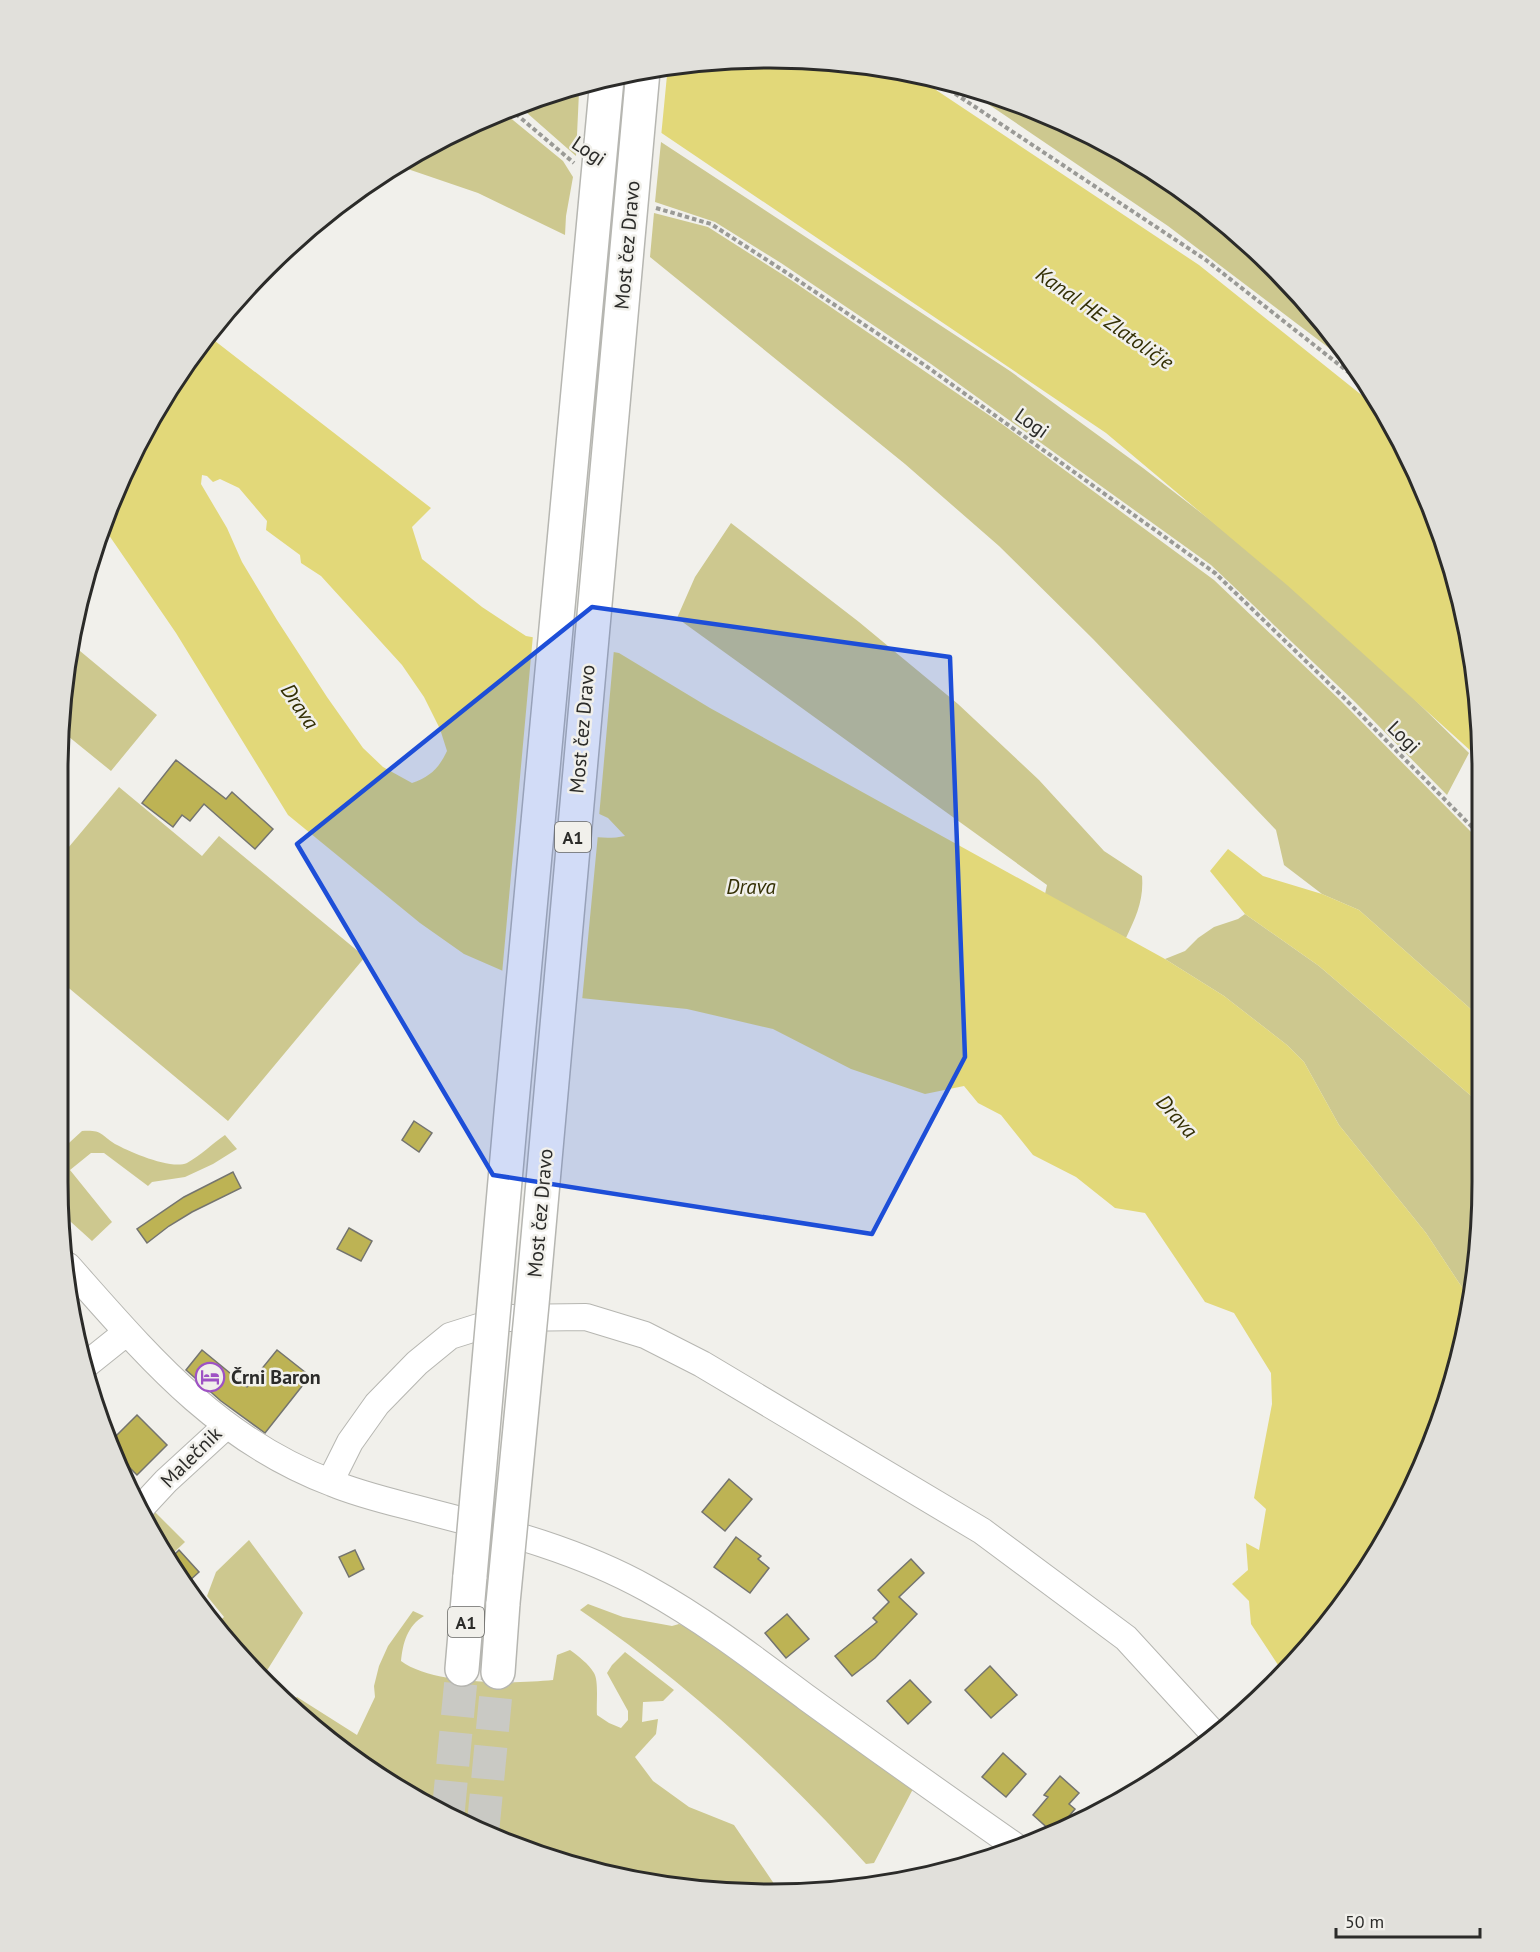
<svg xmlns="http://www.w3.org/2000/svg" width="1540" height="1952" viewBox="0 0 1540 1952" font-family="'PT Sans',sans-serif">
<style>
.green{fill:#cdc88f}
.water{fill:#e2d879;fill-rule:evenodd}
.pier{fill:#f1f0eb}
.building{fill:#bdb354;stroke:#74746f;stroke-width:1.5}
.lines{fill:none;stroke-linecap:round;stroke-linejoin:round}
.highway-tunnel{stroke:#c9c9c4;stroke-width:33;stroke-dasharray:33 16;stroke-linecap:butt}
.minor-casing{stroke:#b6b6b1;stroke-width:28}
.highway-casing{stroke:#b6b6b1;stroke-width:36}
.path{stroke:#9a9a96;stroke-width:4;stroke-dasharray:4.5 3;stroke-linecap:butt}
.minor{stroke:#fff;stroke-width:26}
.highway{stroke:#fff;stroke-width:33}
.highway-bridge-casing{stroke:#b6b6b1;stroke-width:36;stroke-linecap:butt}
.highway-bridge{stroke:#fff;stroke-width:33}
.marked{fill:#1d4ed8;fill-opacity:0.2;stroke:#1d4ed8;stroke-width:4.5;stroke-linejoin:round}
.labels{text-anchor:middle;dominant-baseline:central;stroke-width:5;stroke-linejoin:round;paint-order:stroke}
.shield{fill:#f1f0eb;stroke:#666663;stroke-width:1.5}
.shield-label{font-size:18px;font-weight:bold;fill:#2b2b29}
.street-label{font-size:20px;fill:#2b2b29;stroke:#f1f0eb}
.poi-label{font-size:20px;font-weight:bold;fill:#2b2b29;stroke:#f1f0eb;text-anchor:start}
.water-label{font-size:21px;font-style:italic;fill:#332f04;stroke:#f1f0eb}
.rim{fill:none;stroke:#2b2b29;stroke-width:3}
</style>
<rect width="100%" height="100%" fill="#f1f0eb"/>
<path class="green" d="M954,81L1085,130L1204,204L1306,300L1354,367L1168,226Z
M572,88L579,92L576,156L518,105L540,95Z
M503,112L563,161L573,177L566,216L565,235L478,193L396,165L413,153Z
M661,142L1010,371L1143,468L1253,553L1341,627L1469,753L1447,795L1355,702L1211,565L931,364L781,263L715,222L655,202Z
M654,213L708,227L791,280L1002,424L1214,580L1340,700L1482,843V1019L1359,910L1322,894L1284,865L1276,830L1093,639L999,546L905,464L650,257Z
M731,523L859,622L958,704L1039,780L1104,851L1142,876C1144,900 1136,917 1126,938L1045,894L1047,885L677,618L695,577Z
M74,646L157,715L111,771L58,728Z
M119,787L202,856L219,836L365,957L228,1121L58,979V860Z
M1245,914L1319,966L1483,1106V1182L1471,1301L1426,1233L1339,1125L1304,1062L1287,1045L1224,996L1165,959L1185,951L1198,938L1214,927L1238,919Z
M82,1131C103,1130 99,1134 115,1144C130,1152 171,1170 187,1163C200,1156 213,1143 225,1135L237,1149L213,1164L185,1177L152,1182L148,1186L104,1153H91L70,1170L112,1222L92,1241L61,1213L57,1182V1154Z
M155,1512L185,1542L168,1558L153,1539L146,1523Z
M249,1540L303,1613L261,1680L217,1623L224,1617L207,1596L216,1572Z
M588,1604L623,1617L672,1626L679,1624L690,1629L913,1789L874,1863L866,1864C780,1769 686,1682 580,1610Z
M413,1611L424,1616C407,1626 403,1643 401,1661C433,1685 513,1684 553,1680L557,1655L570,1650C578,1656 589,1664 594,1673C599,1681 596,1705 597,1715L609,1723L621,1728L628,1720V1711L607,1673L612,1665L625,1652L674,1690L663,1701L643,1702L642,1722L658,1719L656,1734L635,1757L653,1781L689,1807L734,1825L781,1894L770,1895L586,1871L414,1800L288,1703L297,1697L357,1735L375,1697L374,1686L379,1666L388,1646Z"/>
<path class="water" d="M816,59L912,74L1199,265L1389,417L1445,541L1481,723L1482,761L1287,585L1106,433L589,84L677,63Z
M206,334L431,508L412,527L422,559L482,607L526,636L619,653L710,708L1165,959L1224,996L1287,1045L1304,1062L1339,1125L1426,1233L1471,1301L1469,1321L1429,1455L1363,1578L1284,1674L1251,1624L1249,1601L1232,1584L1248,1570L1246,1543L1259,1550L1266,1509L1254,1498L1272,1404L1271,1373L1234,1313L1205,1302L1145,1213L1115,1208L1076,1177L1033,1155L1001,1115L978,1103L964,1086L925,1094L851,1069L773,1029L687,1009L561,996L464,954L420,923L288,815L176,633L102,525L152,414ZM202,475L207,476L213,482L220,479L239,488L267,521L266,530L300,555L301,563L321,576L402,665L424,697L440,729L447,751C439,768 430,777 412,783L383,767L363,748L327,697L277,620L242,562L227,528L201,484ZM543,788L608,818L625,836C592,843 567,829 537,816Z
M1228,849L1263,876L1322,894L1359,910L1482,1019L1483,1106L1319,966L1245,914L1210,871Z"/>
<path class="pier" d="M668,65L661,137L586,84Z
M533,635L614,649L599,817L543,791L539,814L583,833L598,834L582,1001L560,999L502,974Z"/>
<path class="building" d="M176,760L226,799L232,792L273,829L255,849L204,804L190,821L182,815L173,827L142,803Z
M414,1121L432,1133L419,1152L402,1140Z
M233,1172L241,1188L192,1212L169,1226L147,1243L137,1229L184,1197Z
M349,1228L372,1241L361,1261L337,1249Z
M202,1350L247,1387L277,1350L310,1376L265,1433L221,1401L186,1370Z
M137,1415L167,1445L137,1475L119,1457L112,1440Z
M729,1479L752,1499L725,1531L702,1512Z
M736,1537L761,1556L758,1559L769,1568L750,1593L714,1567Z
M179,1550L199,1572L187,1583L169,1560Z
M355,1550L364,1569L349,1577L339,1557Z
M911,1559L924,1573L899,1597L917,1614L875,1658L852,1676L835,1656L877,1622L873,1618L889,1602L878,1590Z
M787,1614L809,1639L786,1658L765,1633Z
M990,1666L1017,1695L991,1718L965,1690Z
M910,1680L931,1702L908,1724L887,1701Z
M1003,1753L1026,1774L1006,1797L982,1777Z
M1060,1776L1079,1793L1069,1804L1075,1809L1060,1827L1051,1831L1033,1815L1048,1797L1044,1795Z"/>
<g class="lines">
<path class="highway-tunnel" d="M448,1814L462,1669
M483,1828L498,1672"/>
<g class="minor-casing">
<path id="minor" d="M68,1266C148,1356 216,1439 332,1483C363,1496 397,1503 430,1512C504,1531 580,1551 648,1589C704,1620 756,1660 807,1698C876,1748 945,1797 1015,1846
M82,1368L127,1332
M332,1483L335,1472L350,1442L377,1404L417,1363L450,1336L507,1318L586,1317L645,1335L702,1364L982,1531L1126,1638L1213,1733
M140,1509L166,1481L226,1426"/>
</g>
<g class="highway-casing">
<path id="highway" d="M462,1669L470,1576
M498,1672L503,1603"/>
</g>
<path class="path" d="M930,77L1206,260L1370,389
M510,109L574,163
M656,208L711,224L784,271L926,366L1215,573L1347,701L1482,837"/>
<use href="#minor" class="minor"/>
<use href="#highway" class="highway"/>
<g class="highway-bridge-casing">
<path id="highway-bridge" d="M470,1576L511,1113L607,79
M503,1603L532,1304L643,71"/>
</g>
<use href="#highway-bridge" class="highway-bridge"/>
</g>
<path class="marked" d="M592,607L950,657L965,1057L872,1234L493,1175L297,844Z"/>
<defs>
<g id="hotel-ring" transform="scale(1.5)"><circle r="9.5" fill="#f1f0eb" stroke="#9e52c4" stroke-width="1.5"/><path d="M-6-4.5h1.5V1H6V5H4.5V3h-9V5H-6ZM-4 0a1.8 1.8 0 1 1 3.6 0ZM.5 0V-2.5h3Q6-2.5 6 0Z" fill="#9e52c4"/></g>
</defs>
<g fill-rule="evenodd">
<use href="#hotel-ring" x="210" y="1377"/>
</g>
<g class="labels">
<g class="shield">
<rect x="555" y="822" width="36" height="30" rx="4.5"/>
<rect x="448" y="1607" width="36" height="30" rx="4.5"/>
</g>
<g class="shield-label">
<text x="573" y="837">A1</text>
<text x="466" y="1622">A1</text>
</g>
<g class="street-label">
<text transform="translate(589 151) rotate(34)">Logi</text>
<text transform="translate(627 245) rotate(-85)">Most čez Dravo</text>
<text transform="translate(1032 423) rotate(35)">Logi</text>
<text transform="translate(582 729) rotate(-85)">Most čez Dravo</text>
<text transform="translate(1404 737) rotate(45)">Logi</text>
<text transform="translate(540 1213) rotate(-85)">Most čez Dravo</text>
<text transform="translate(191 1457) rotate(-45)">Malečnik</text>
</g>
<g class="poi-label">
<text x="231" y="1377">Črni Baron</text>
</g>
<g class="water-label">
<text transform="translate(1105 318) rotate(35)">Kanal HE Zlatoličje</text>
<text transform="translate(300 706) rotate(56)">Drava</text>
<text x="751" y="886">Drava</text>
<text transform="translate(1177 1116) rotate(48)">Drava</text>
</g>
</g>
<path d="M0 0H1540V1952H0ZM770 68H770A702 702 0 0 1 1472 770V1182A702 702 0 0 1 770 1884H770A702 702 0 0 1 68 1182V770A702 702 0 0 1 770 68Z" fill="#e1e0db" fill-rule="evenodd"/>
<path class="rim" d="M770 68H770A702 702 0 0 1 1472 770V1182A702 702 0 0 1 770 1884H770A702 702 0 0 1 68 1182V770A702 702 0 0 1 770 68Z"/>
<path d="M1336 1928v9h144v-9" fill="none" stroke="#2b2b29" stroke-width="3"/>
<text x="1345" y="1928" font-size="18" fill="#2b2b29" stroke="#f1f0eb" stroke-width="4.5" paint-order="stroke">50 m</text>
</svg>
